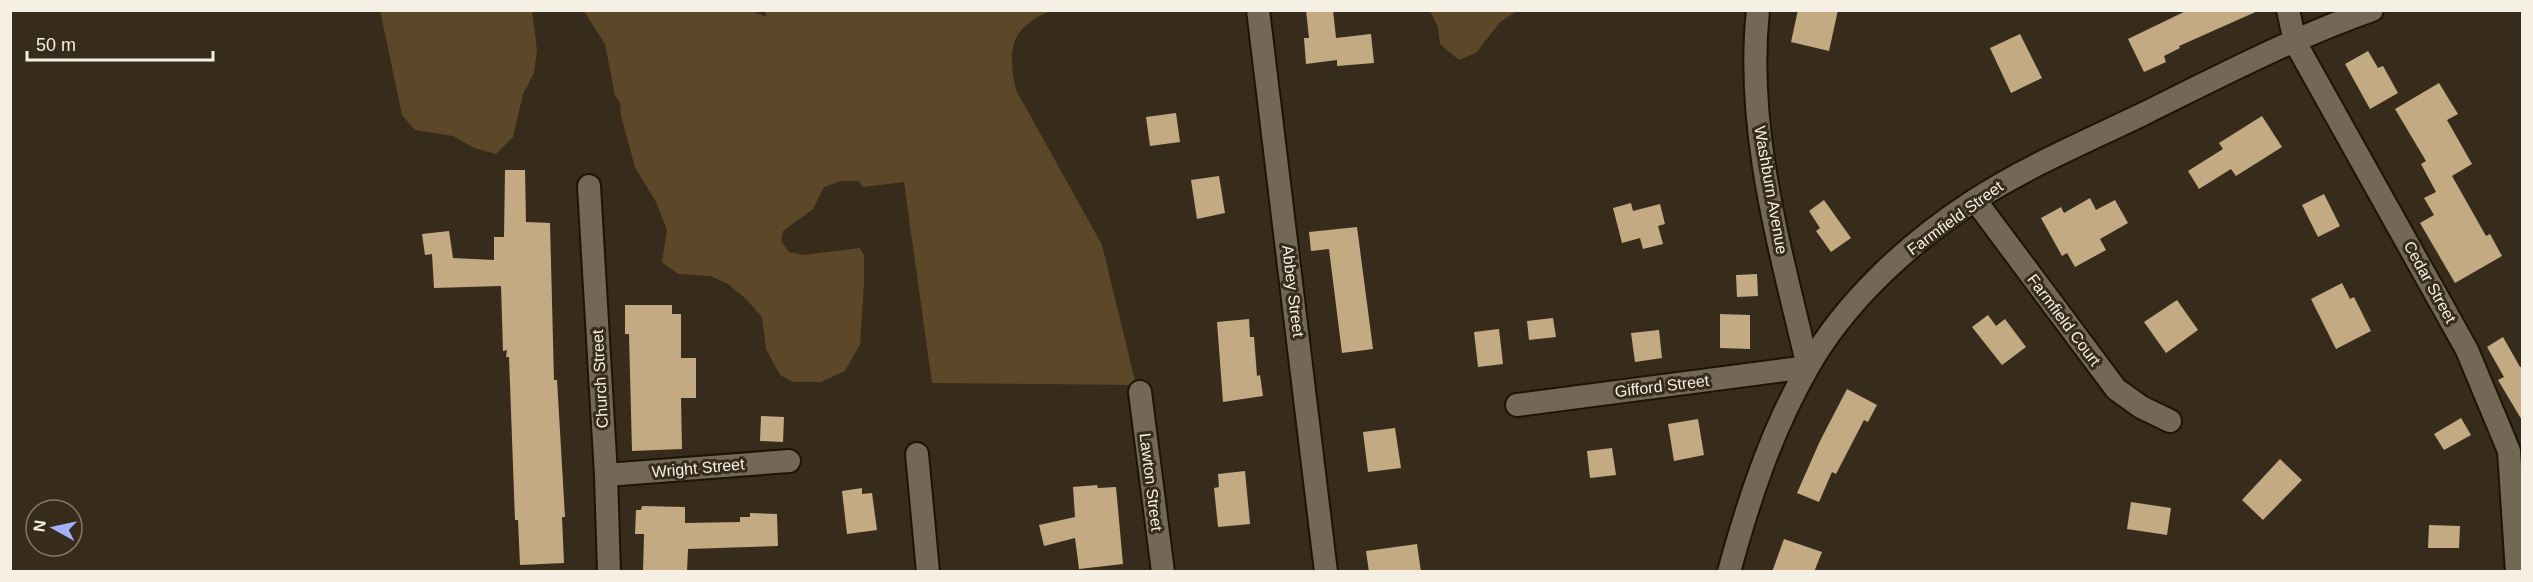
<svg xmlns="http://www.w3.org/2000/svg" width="2533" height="582" viewBox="0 0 2533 582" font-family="Helvetica,sans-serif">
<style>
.green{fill:#5c4829}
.building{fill:#c4aa83}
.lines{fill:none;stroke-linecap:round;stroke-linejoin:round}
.minor-casing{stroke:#1e1405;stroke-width:26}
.minor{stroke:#736755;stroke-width:22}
.labels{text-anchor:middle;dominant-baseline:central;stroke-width:6;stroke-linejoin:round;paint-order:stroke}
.street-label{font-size:16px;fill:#f6efe4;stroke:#372c1c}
</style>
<rect width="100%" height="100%" fill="#372c1c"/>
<path class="green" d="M380,10L532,11L537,50L534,73L523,94L513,137L496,154L474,148L453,136L415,130L402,115Z
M749,10L767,17L765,11H1050C1010,28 1007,49 1016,90L1102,245L1136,385L932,383L904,182L863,187L859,181H841L824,187L813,209L783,231L781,241L789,252L803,255L860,248L864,255V283L860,344L845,371L821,382H793L780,375L766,349L762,317L746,299L728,284L711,276L678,274L662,262L667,230L656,202L635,167L621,116L620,103L615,95L605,44L584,11Z
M1430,11H1517L1500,22L1476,53L1459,60L1440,44L1438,27Z"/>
<path class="building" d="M1306,10H1333L1336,38L1371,34L1374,63L1337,66V60L1306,64L1304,38H1309Z
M1798,10H1838L1829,51L1791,42Z
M2188,10H2260L2179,46L2180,48L2164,56L2166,62L2144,72L2128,39Z
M2020,34L2042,78L2011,93L1990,48Z
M2368,51L2378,68L2383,66L2398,93L2370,109L2345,64Z
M2439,83L2458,114L2447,120L2472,164L2452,176L2486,236L2490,234L2502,256L2455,283L2420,223L2434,215L2424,198L2436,192L2421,164L2426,161L2395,109Z
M1176,113L1180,142L1150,146L1146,117Z
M2262,116L2282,147L2236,176L2231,169L2199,189L2188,171L2223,149L2219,143Z
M505,170H525L526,222L550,223L554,380H557L565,517H562L564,563L520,565L518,520H515L509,357H506L507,350L503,351L501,286L434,288L432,254L425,255L422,234L449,231L453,258L494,260V237H504Z
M1219,176L1225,213L1197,219L1191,180Z
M2324,194L2340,226L2318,237L2302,205Z
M2090,198L2096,210L2115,200L2128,223L2100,239L2106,250L2075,267L2067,253L2062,256L2041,218L2061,207L2064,213Z
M1824,200L1851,238L1831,252L1816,231L1820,228L1809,211Z
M1631,203L1633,211L1660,204L1665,224L1658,226L1663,244L1643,249L1640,238L1622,243L1613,208Z
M1357,227L1373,349L1342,353L1329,249L1311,251L1309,232Z
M1757,274L1758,296L1737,297L1736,275Z
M2342,283L2350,299L2354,297L2371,331L2336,349L2311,299Z
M2177,300L2198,330L2166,353L2144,322Z
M625,305H672V314H681V358H696V398H681L682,449L632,451L629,334H625Z
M1720,314L1750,315V349L1720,348Z
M1988,315L1996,326L2005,319L2026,347L2002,365L1972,327Z
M1553,318L1556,337L1529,340L1527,321Z
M1249,319L1250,337H1254L1257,376L1260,375L1263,396L1223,402L1217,322Z
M1499,329L1503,364L1478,367L1474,332Z
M1659,330L1662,358L1635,362L1631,333Z
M2503,337L2520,367L2523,366V422L2498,380L2504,377L2487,347Z
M1847,389L1877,405L1868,422L1864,420L1836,474L1832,472L1819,502L1797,493L1820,441Z
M761,416L784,417L783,442L760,441Z
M2461,418L2471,435L2444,450L2434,434Z
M1698,419L1704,455L1674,461L1668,424Z
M1395,428L1401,468L1368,472L1363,432Z
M1612,448L1616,475L1590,478L1587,451Z
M2280,459L2302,480L2263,520L2242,500Z
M1245,471L1250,524L1218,527L1214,488L1219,487L1218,474Z
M1097,485L1098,488L1116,487L1123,564L1079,569L1075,538L1044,546L1039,525L1075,517L1073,487Z
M862,488V494L872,493L877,530L847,534L842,491Z
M2131,502L2171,508L2167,535L2127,529Z
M642,506L685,507V523L740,522V517H750V513L777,514L778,546L688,549L687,572H643L644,534H635L636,510H641Z
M2429,525L2460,526L2459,548H2428Z
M1784,539L1822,552L1814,572H1772Z
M1417,544L1421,572H1369L1366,551Z"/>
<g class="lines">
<g class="minor-casing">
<path id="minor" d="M1258,10L1326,572
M2288,10L2295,42L2467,350L2509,451L2517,572
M589,186L606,475L609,572
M1975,200L2116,389L2141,407L2170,421
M1140,392L1163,572
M1517,405L1808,367C1781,251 1745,131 1758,10
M917,454L928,572
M606,475L789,461
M1729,572C1748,502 1771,432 1807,369C1845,301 1910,242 1975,200C2028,166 2085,142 2141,115C2216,78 2292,38 2372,10"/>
</g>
<use href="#minor" class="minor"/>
</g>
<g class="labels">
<g class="street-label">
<text transform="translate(1771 190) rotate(80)">Washburn Avenue</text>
<text transform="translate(1955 218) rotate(-36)">Farmfield Street</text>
<text transform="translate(2430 282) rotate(61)">Cedar Street</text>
<text transform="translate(1293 291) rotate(83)">Abbey Street</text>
<text transform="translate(2064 320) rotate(53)">Farmfield Court</text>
<text transform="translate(600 379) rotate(-93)">Church Street</text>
<text transform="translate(1662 386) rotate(-7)">Gifford Street</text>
<text transform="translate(698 468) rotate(-5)">Wright Street</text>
<text transform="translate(1151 482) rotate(83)">Lawton Street</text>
</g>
</g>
<rect width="2533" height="582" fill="none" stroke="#f6efe4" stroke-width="24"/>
<g transform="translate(54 528) rotate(278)"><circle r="28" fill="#372c1c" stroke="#837a6c" stroke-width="1.5"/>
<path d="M0-4.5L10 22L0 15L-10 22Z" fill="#a4b2fc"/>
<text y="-9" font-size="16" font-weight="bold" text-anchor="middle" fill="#f6efe4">N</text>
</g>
<path d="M27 51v9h186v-9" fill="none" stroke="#f6efe4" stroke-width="3"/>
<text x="36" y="51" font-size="18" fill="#f6efe4" stroke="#372c1c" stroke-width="4.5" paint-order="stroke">50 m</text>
</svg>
